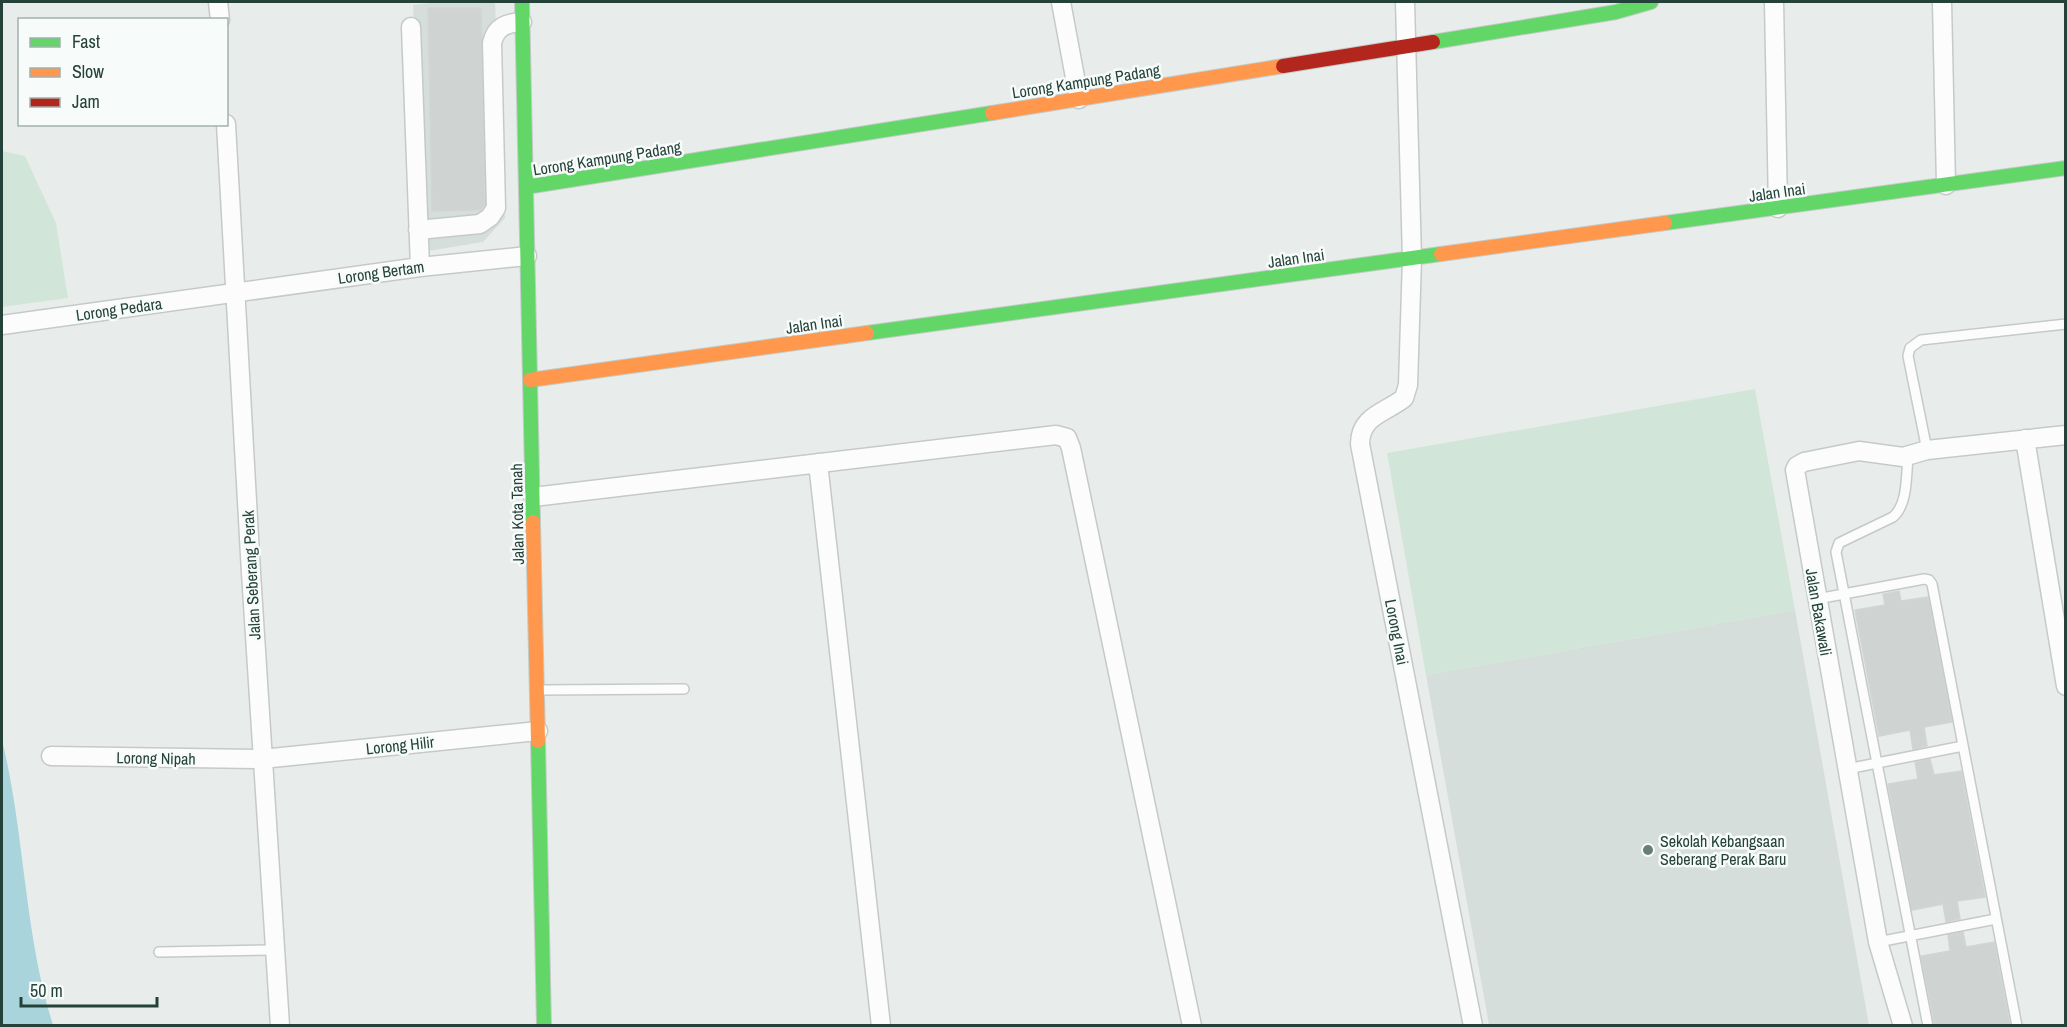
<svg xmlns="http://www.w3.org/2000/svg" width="2067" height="1027" viewBox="0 0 2067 1027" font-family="'Archivo Narrow',sans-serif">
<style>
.built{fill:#d6dedb}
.green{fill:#d1e6d8}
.water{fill:#a9d4db}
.building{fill:#cfd4d2;stroke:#d1d6d4;stroke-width:1.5}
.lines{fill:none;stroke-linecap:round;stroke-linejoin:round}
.lane-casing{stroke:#c5cac8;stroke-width:12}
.street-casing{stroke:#c5cac8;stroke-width:21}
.fast-casing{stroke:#c3cbc8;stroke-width:16}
.slow-casing{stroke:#c3cbc8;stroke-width:16}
.jam-casing{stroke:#c3cbc8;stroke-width:16}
.lane{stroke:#fcfcfc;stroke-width:9}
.street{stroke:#fcfcfc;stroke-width:18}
.fast{stroke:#63d668;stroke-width:14}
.slow{stroke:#ff974d;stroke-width:14}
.jam{stroke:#b3261e;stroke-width:14}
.poi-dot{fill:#697e78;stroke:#f7fbf9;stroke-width:2}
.labels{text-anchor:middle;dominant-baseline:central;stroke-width:5;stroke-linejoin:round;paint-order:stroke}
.street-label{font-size:16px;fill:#24423a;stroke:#f7fbf9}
.poi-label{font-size:16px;fill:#24423a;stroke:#f7fbf9;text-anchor:start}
</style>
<rect width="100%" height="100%" fill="#e8edeb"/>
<path class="built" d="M439,2H495L505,218L483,242L422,252L413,5Z
M1795,610L1869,1025H1489L1426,675Z"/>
<path class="green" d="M2,151L25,156L56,223L68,298L2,307Z
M1755,389L1795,610L1426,675L1387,453Z"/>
<path class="water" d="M2,740C25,834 24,933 53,1025H2Z"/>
<path class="building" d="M428,8H481L485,205L480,210L432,211Z
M1899,591L1901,601L1928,597L1952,722L1924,727L1927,746L1913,749L1910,730L1879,736L1855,610L1885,605L1883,594Z
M1930,759L1934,775L1961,771L1985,897L1957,901L1960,919L1946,922L1943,904L1912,910L1888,784L1918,779L1915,762Z
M1963,932L1966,947L1994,942L2010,1026H1935L1921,956L1950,951L1948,935Z"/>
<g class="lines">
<g class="lane-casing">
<path id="lane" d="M1927,450L1908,356L1910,348L1921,340L2066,324
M1908,457C1906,476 1908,504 1893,517L1839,543L1836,552L1928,1026
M1817,599L1924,579L1929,580L1932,584L2017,1026
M539,690L684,689
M1847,769L1963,746
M1878,942L1996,919
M159,952L275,950"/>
</g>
<g class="street-casing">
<path id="street" d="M218,2L220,20
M1061,2L1079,99
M1405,2L1412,259L1408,385L1404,398C1385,413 1360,416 1360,444L1473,1026
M1774,2L1778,208
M1942,2L1946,185
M411,27L420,267
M226,124L251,573L280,1026
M418,230L480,224L490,217L496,208L492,43C496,26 507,23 522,22
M2,325L420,267L527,256
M2025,439L2066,686
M818,463L881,1026
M533,497L1056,435L1067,438L1071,448L1192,1026
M51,756L262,759L538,731
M1903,1026L1878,942L1795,470L1797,466L1804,462L1859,451L1903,457L1927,450L2066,435"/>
</g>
<g class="fast-casing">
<path id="fast" d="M522,2L533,522
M1433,42L1616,12L1651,2
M526,187L992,113
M1665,223L2066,168
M867,333L1441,254
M538,741L544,1026"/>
</g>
<g class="slow-casing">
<path id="slow" d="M992,113L1283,66
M1441,254L1665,223
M530,380L867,333
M533,522L538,741"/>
</g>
<g class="jam-casing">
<path id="jam" d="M1283,66L1433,42"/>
</g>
<use href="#lane" class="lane"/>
<use href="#street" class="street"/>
<use href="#fast" class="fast"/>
<use href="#slow" class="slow"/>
<use href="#jam" class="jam"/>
</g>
<circle class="poi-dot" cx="1648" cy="850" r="6"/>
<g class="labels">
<g class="street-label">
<text transform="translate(1086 81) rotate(-9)">Lorong Kampung Padang</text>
<text transform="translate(607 158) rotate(-9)">Lorong Kampung Padang</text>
<text transform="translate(1777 192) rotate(-8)">Jalan Inai</text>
<text transform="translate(1296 258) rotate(-8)">Jalan Inai</text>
<text transform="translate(381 272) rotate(-8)">Lorong Bertam</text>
<text transform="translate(119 309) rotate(-8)">Lorong Pedara</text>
<text transform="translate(814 324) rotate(-8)">Jalan Inai</text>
<text transform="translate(517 514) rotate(-91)">Jalan Kota Tanah</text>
<text transform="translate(251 575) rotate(-93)">Jalan Seberang Perak</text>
<text transform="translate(1819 612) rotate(80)">Jalan Bakawali</text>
<text transform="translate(1397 632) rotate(79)">Lorong Inai</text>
<text transform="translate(400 745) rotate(-6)">Lorong Hilir</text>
<text transform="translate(156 758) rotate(1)">Lorong Nipah</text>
</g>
<g class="poi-label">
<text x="1660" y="841">Sekolah Kebangsaan<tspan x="1660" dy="18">Seberang Perak Baru</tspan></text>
</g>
</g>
<rect width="2067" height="1027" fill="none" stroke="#24423a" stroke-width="6"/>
<rect x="18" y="18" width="210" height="108" fill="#f7fbf9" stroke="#a3b1ad" stroke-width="1.5"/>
<rect x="30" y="38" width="30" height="9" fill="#63d668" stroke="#a3b1ad" stroke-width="1.5"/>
<text x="72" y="48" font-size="18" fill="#24423a">Fast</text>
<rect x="30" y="68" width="30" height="9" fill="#ff974d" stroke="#a3b1ad" stroke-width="1.5"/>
<text x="72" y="78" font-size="18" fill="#24423a">Slow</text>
<rect x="30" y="98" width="30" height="9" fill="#b3261e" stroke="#a3b1ad" stroke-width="1.5"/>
<text x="72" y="108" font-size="18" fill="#24423a">Jam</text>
<path d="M21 997v9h136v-9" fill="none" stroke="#24423a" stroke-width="3"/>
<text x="30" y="997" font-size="18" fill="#24423a" stroke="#f7fbf9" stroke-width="4.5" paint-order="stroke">50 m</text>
</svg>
